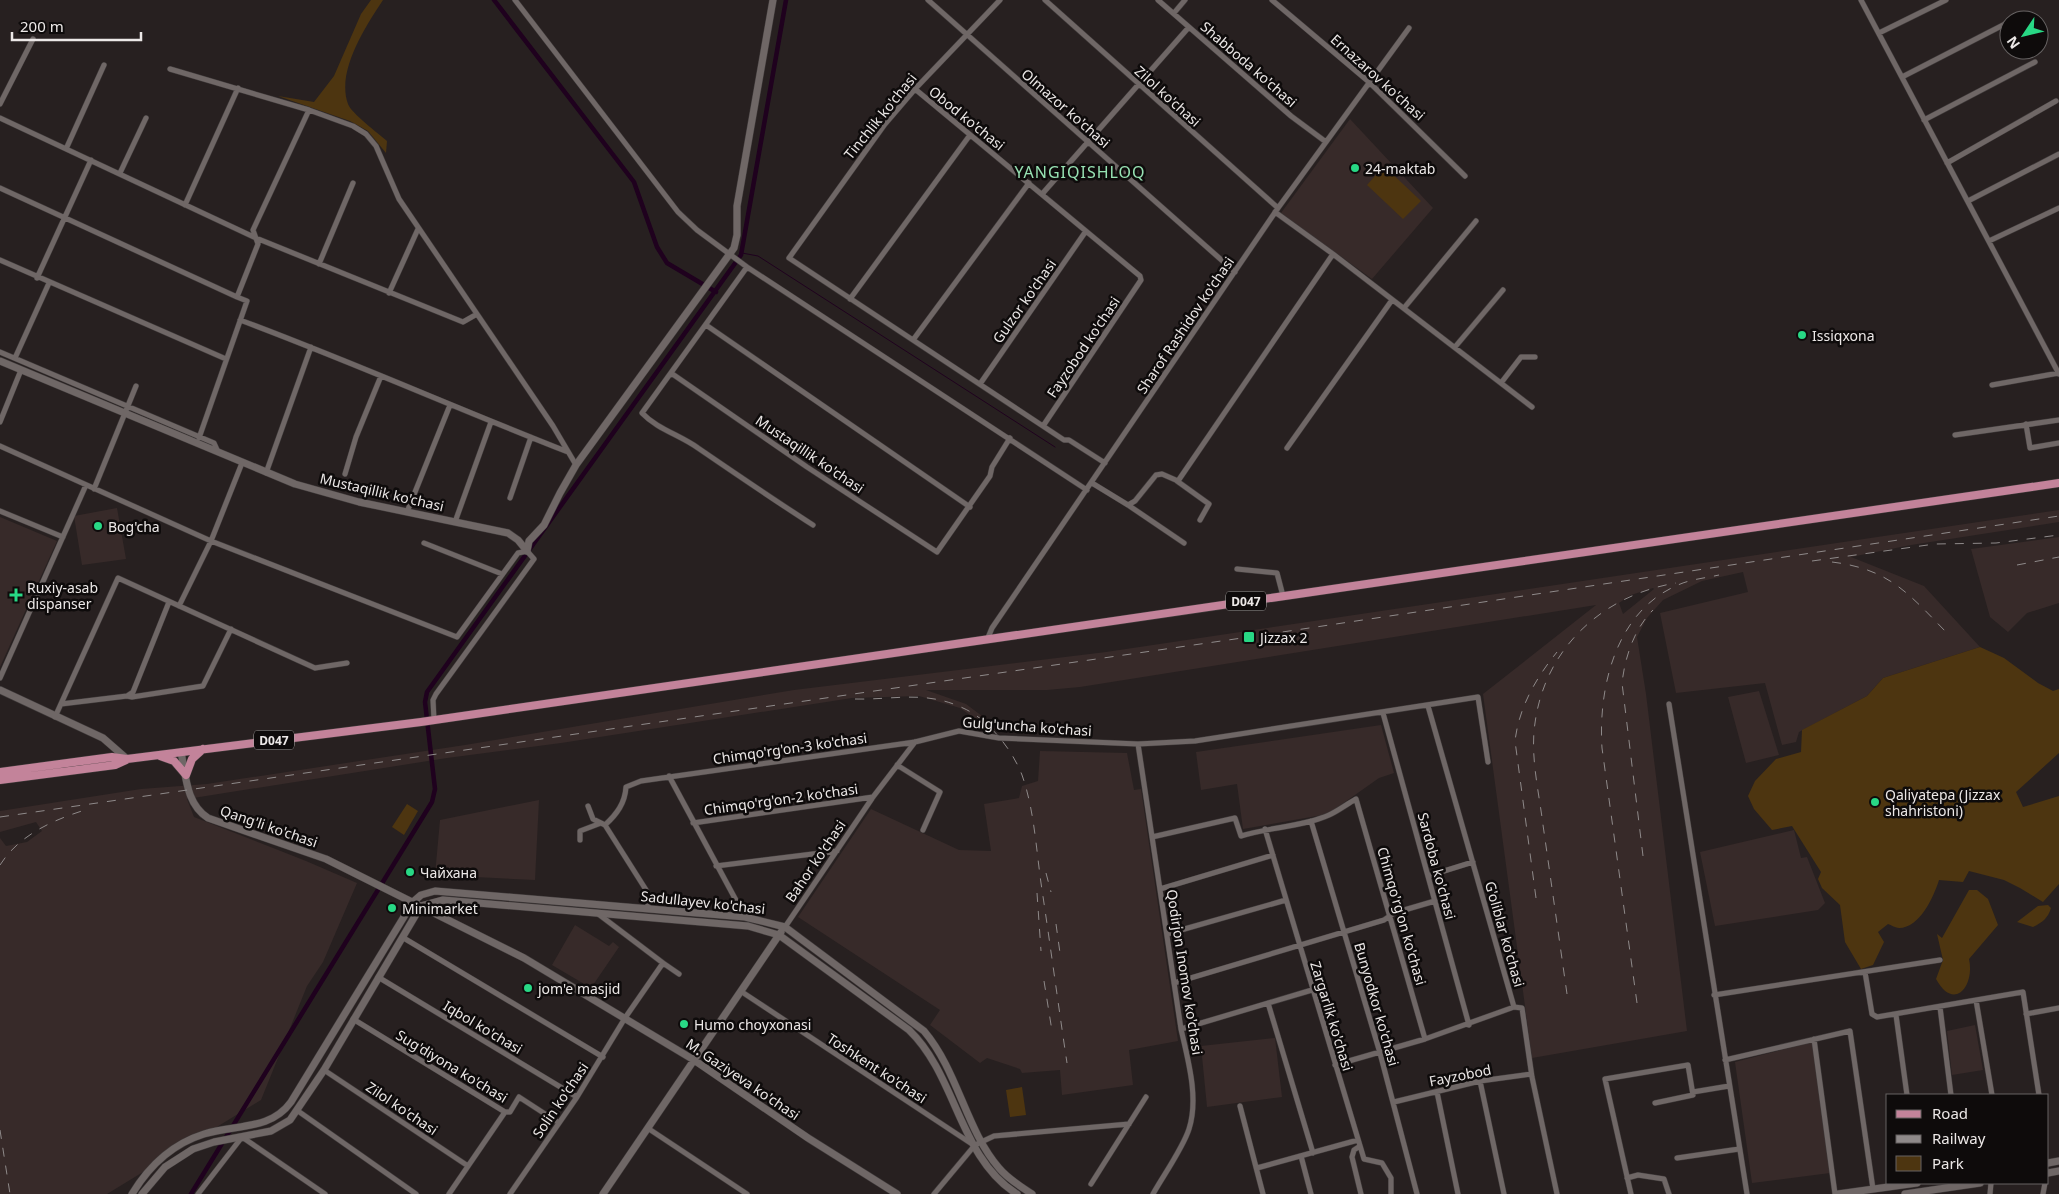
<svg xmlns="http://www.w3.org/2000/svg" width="2059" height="1194" viewBox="0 0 2059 1194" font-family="'Noto Sans',sans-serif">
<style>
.built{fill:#372a29;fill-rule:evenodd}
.green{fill:#4d3510}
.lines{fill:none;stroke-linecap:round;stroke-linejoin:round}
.stream{stroke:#1f011e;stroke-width:1}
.canal{stroke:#1f011e;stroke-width:4.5}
.street-casing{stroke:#403b3b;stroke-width:6}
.secondary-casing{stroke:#403b3b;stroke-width:8}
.primary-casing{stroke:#403b3b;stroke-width:9}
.street{stroke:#6f6766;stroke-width:5}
.secondary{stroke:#6f6766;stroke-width:7}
.primary{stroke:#c3839a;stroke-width:8}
.rail{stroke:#8f8a8a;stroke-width:1;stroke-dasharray:9 9;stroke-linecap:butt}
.poi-dot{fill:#28d885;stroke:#0e0b0b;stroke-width:2}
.labels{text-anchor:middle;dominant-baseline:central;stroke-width:5;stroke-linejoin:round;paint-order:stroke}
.shield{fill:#0e0b0b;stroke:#a9a6a5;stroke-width:1}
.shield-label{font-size:12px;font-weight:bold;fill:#ece8e7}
.street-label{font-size:14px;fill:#ece8e7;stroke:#0e0b0b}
.poi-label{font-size:14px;fill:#ece8e7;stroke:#0e0b0b;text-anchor:start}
.quarter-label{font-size:16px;letter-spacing:1px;fill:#97e2b3;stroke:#0e0b0b}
</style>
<rect width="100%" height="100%" fill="#272020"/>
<path class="built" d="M1350,119L1433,208L1372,279L1281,213Z
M117,508L126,559L82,565L74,516Z
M2059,510V522L1911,545L1851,557L1924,586L1980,647L1883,678L1867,696L1799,732L1796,742L1782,745L1765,683L1676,693L1660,613L1748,592L1743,572L1702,581L1663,600L1647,618L1637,637L1646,694L1687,1031L1532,1058L1483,694L1596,605L1080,687L1047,690H926L966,704L998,728L993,731L960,708L919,696L852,698L561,743L447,758L187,799L194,817L306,861L357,883L323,962L307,986L261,1100L107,1194H0V838L6,846L27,842L42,831L36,822L0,832V811L141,789L207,784L465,745L794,690L1106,652ZM1653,588L1654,589L1623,614L1619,603L1631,595Z
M0,517L57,541L0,667Z
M2059,537V603L2027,613L2008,632L1990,617L1971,549Z
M1759,691L1779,755L1746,763L1728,697Z
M1381,725L1394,773L1379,778L1328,814L1243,829L1237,784L1201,790L1196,752Z
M1040,751L1127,753L1134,790L1141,789L1178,1041L1129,1050L1133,1085L1062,1095L1060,1070L1022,1073L1020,1069L987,1058L980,1063L930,1025L940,1010L798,917L871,809L959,850L991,851L984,804L1019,798L1022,786L1038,781Z
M539,800L535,880L435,875L440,820Z
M1794,830L1801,858L1807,857L1825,903L1818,910L1715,926L1700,852Z
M575,925L609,946L613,942L619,947L591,988L552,965Z
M1975,1025L1983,1070L1952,1075L1947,1031Z
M1275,1038L1282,1097L1207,1107L1201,1046Z
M1812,1042L1830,1173L1752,1183L1735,1062Z"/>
<path class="green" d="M371,0H383C366,26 336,71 348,104C351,113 379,134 387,141L386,153L368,131L350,121L278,96L314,102L334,76L361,14Z
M1384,166L1421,201L1403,219L1367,185Z
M1980,647L2004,658L2038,683L2053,691L2059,689V753L2016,792L2023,807L2059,796V884L2043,902L2020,888L2004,880L1969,871L1963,882L1939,880C1934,896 1920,928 1899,928C1896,928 1891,925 1888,924L1878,932L1884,942L1873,965L1861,969L1845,942L1840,905L1822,888L1818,879L1821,872L1792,826L1772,830L1754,809L1748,796L1755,781L1776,759L1801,752L1802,730L1867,696L1883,678Z
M407,804L418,811L404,835L392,827Z
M1969,890H1977L1988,899L1998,925L1969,959C1975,986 1954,1012 1936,979L1943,960L1937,934L1942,938Z
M2048,905L2051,908C2048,918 2043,922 2033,927L2017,922L2038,906Z
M1022,1087L1026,1115L1010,1117L1006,1090Z"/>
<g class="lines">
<path class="stream" d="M742,253L758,256L1055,447"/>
<path class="canal" d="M494,0L634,182L657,247L667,263L716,292
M191,1194L432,802L435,789L425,702L427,692L741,255L786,0"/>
<g class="street-casing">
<path id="street" d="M515,0L678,212L697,230L747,267L1087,490
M928,0L1235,272
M1000,0L915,89L885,124L789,258L1064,440H1069L1105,463
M1045,0L1278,208
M1158,0L1291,116L1326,142
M1272,0L1369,82L1465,176
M1861,0L2059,374
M1174,13L1185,0
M1879,33L1946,0
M170,69L309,110L353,126L366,134L376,146L399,199L553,426L576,465
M1902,77L2009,22
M915,89L1140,276L1141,280L1043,426
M0,104L33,39
M0,118L256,238L463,322L477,314
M1924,120L2035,62
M66,149L104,65
M1947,163L2056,101
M120,173L146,118
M0,188L237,297
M1043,193L1189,27
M1968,201L2059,154
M185,205L238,88
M1275,212L1333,254L1532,407
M1989,241L2059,208
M0,260L226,359
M319,264L353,183
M747,267L642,413C657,429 680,435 698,448C736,474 774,500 813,525
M37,278L91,160
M389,293L418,229
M850,299L970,135
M1404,308L1476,221
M240,320C350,361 458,409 568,452
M706,325L970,507
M913,340L1029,183
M1455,347L1503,290
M0,352L214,443L218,452
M15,358L49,283
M671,373L807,467L937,552L990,476L992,467L1010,438
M1501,383L1521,357H1535
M980,384L1086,231
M1992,385L2059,373
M0,422L21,370
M2026,424L2030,448L2059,443
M1955,435L2059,420
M199,438L247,301L237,297L258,244L253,230L309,110
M0,446L211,541L457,637L518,553L527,551L534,559L436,694L433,700L434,720
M1287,448L1392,300
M266,473L311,347
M345,474L356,437L381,376
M1177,481L1209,504L1200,520
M1092,483L1128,505L1135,501L1156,475L1162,474L1178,481L1333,254
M94,489L136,386
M510,498L531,437
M1128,505L1184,543
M0,511L63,537
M407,512L450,405
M455,522L491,422
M424,543L502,574
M1237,569L1277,573L1283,596
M179,606L211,541L242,463
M987,640L992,628L1278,208L1409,28
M0,678L86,485
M127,696L132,697L203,686L231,629
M61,704L127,696L133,692L169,602
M1669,704L1747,1194
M1428,706L1514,1007L1522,1008L1532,1077L1557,1194
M1383,713L1469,1025
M55,717L118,578L315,668L347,663
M1138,744L1181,1029C1188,1060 1199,1098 1189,1129C1183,1148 1163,1176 1153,1194
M897,765L940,792L923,830
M669,776L745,917
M588,806L593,819L605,825L648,893V909
M1311,821L1380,1053L1417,1194
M693,823L873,797
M605,825C617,814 625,803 626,787L641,781L915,742L959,731L999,738L1138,744L1195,741L1478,697L1488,762
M1265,829L1364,1159L1382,1163L1391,1178V1194
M1152,837L1235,818L1241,836C1269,827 1302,827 1329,815C1338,811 1347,804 1356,799L1425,1039
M580,840V831L601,823
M716,866L837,851
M1428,876L1473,862
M1160,889L1273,855
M785,927L873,797L915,742
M1167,934L1286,900
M402,937L603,1057
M663,963L679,974
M1865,972L1872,1014L1877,1017L2023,992L2039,1095
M378,977L577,1097
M1174,983L1384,920L1394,913L1435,901
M742,992L972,1144
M1714,995L1940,960
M1976,1000L1992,1095
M1268,1003L1313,1153
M1940,1007L1951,1095
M2026,1014L2059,1008
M1896,1015L1907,1095
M353,1019L505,1112H510L519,1097L559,1123
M1181,1029L1312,990
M1814,1039L1835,1194
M1725,1060L1850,1031L1873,1189
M1335,1065L1425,1039L1514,1007
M324,1070L468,1166
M1480,1081L1504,1194
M1437,1092L1458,1194
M1693,1092L1729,1086
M1394,1102L1480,1081L1531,1074
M1240,1106L1263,1194
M298,1111L416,1194
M649,1129L747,1194
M1360,1146L1354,1150L1352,1157L1361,1194
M1301,1156L1311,1194
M1677,1158L1739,1149
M1257,1168L1358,1140
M1627,1178L1638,1175L1664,1179L1669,1194
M1091,1184L1146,1097
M198,1194L242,1137L325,1194
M449,1194L505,1112
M510,1194L577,1097L625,1018L663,963L597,913
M934,1194L975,1145L994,1136L1129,1124
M1631,1194L1605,1079L1688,1065L1693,1095L1655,1103
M1990,1194L1991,1183
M2043,1194L2045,1183"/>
</g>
<g class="secondary-casing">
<path id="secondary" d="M0,361L295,484L359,502L508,533L518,540L527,551
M527,551L529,541L544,525L560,493L576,465L734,248L737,235V206L773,0
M0,690L103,738L127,759
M181,752C186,776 186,804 208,818L326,859L524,958L694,1060L808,1138L897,1194
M2048,1163L2059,1161
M2048,1173L2059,1171
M132,1194C149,1166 172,1144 204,1134C235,1124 270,1131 291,1102L413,902L421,895L435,891L745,917L785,927L924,1031C958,1071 966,1130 999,1168C1008,1179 1020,1186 1032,1194
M142,1194L165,1167L193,1149L214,1142L271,1131L290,1120L324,1070L421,906L443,900L748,926L779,935L909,1030C957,1076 959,1158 1017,1194
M603,1194L781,932
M1838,1194L1917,1183
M1905,1194L1980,1183"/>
</g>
<g class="primary-casing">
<path id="primary" d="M160,756L174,761L186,775L192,759L203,749
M0,772L112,757L127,759L421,722L2059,483
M0,780L115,765L126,760"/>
</g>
<use href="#street" class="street"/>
<use href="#secondary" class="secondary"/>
<use href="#primary" class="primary"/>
<path class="rail" d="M1812,561L1935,544L1996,543L2059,535
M1832,562C1889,569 1908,593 1946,632
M2017,565L2059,557
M855,699C894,700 925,690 963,708C988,719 1012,749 1022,775C1034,809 1036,847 1041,883C1050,943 1058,1003 1067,1063
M0,817L1249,637L2059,516
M1643,856L1622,683C1625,657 1634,629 1653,610
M0,865C19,835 53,820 85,810
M1046,873L1051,892
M1037,893L1041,951
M1536,898L1515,741C1519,707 1536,678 1557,652
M1056,924L1060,953
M1044,981L1052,1031
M1567,994C1559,938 1551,881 1543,825C1539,792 1530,756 1535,723C1545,648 1603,595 1676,583
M1637,1003L1602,748C1598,687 1616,611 1678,585C1691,579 1706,578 1719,575
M0,1130L10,1194"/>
</g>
<g class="poi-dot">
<circle cx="1355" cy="168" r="5"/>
<circle cx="1802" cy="335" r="5"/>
<circle cx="98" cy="526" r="5"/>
<path d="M13.5 587.5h5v5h5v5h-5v5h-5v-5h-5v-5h5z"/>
<rect x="1243" y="631" width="12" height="12" rx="2.5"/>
<circle cx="1875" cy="802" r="5"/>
<circle cx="410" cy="872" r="5"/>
<circle cx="392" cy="908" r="5"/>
<circle cx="528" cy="988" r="5"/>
<circle cx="684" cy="1024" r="5"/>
</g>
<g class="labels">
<g class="shield">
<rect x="1226" y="591.5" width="40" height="19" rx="4"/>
<rect x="254" y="730.5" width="40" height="19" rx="4"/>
</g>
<g class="shield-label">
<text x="1246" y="601">D047</text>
<text x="274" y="740">D047</text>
</g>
<g class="street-label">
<text transform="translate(1249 64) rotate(41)">Shabboda ko'chasi</text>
<text transform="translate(1378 77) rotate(42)">Ernazarov ko'chasi</text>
<text transform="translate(1168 96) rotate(42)">Zilol ko'chasi</text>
<text transform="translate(1066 108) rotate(41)">Olmazor ko'chasi</text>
<text transform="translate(880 116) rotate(-51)">Tinchlik ko'chasi</text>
<text transform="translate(967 118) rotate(39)">Obod ko'chasi</text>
<text transform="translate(1024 301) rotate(-55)">Gulzor ko'chasi</text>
<text transform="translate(1185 325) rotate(-56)">Sharof Rashidov ko'chasi</text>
<text transform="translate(1083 347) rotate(-56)">Fayzobod ko'chasi</text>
<text transform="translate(810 454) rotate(34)">Mustaqillik ko'chasi</text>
<text transform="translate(382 492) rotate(13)">Mustaqillik ko'chasi</text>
<text transform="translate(1027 726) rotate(4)">Gulg'uncha ko'chasi</text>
<text transform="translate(790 748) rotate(-8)">Chimqo'rg'on-3 ko'chasi</text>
<text transform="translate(781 799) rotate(-8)">Chimqo'rg'on-2 ko'chasi</text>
<text transform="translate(269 826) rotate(19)">Qang'li ko'chasi</text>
<text transform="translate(815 861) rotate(-56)">Bahor ko'chasi</text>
<text transform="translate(1437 866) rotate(75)">Sardoba ko'chasi</text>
<text transform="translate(703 902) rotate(6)">Sadullayev ko'chasi</text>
<text transform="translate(1402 916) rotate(74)">Chimqo'rg'on ko'chasi</text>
<text transform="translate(1505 934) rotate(74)">G'oliblar ko'chasi</text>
<text transform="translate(1185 972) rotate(81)">Qodirjon Inomov ko'chasi</text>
<text transform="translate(1377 1004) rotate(74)">Bunyodkor ko'chasi</text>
<text transform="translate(1332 1016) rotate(73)">Zargarlik ko'chasi</text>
<text transform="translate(483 1027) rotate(31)">Iqbol ko'chasi</text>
<text transform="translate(452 1066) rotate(31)">Sug'diyona ko'chasi</text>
<text transform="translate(877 1068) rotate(33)">Toshkent ko'chasi</text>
<text transform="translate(1460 1075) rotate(-11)">Fayzobod</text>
<text transform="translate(743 1079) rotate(34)">M. Gaziyeva ko'chasi</text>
<text transform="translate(560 1100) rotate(-56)">Solin ko'chasi</text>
<text transform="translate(402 1108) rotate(34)">Zilol ko'chasi</text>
</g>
<g class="poi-label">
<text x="1365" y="168">24-maktab</text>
<text x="1812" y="335">Issiqxona</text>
<text x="108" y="526">Bog'cha</text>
<text x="27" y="587">Ruxiy-asab<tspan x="27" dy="16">dispanser</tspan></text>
<text x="1260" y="637">Jizzax 2</text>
<text x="1885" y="794">Qaliyatepa (Jizzax<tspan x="1885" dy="16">shahristoni)</tspan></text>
<text x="420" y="872">Чайхана</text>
<text x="402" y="908">Minimarket</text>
<text x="538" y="988">jom'e masjid</text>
<text x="694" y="1024">Humo choyxonasi</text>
</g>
<g class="quarter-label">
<text x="1080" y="172">YANGIQISHLOQ</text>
</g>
</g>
<rect x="1886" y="1094" width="162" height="90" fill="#0e0b0b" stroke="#676363"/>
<rect x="1896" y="1110" width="25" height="8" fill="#c3839a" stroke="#676363"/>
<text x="1932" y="1119" font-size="15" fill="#ece8e7">Road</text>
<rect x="1896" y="1135" width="25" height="8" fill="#8f8a8a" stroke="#676363"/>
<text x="1932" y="1144" font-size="15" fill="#ece8e7">Railway</text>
<rect x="1896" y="1156" width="25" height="15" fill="#4d3510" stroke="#676363"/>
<text x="1932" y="1169" font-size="15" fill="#ece8e7">Park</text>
<g transform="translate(2024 35) rotate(235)"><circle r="24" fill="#0e0b0b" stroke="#676363"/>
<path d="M0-4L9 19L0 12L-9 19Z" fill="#28d885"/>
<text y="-8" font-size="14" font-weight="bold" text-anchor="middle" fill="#ece8e7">N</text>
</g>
<path d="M12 32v8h129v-8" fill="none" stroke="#ece8e7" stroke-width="2.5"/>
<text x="20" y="32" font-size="15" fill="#ece8e7" stroke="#0e0b0b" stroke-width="4" paint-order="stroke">200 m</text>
</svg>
